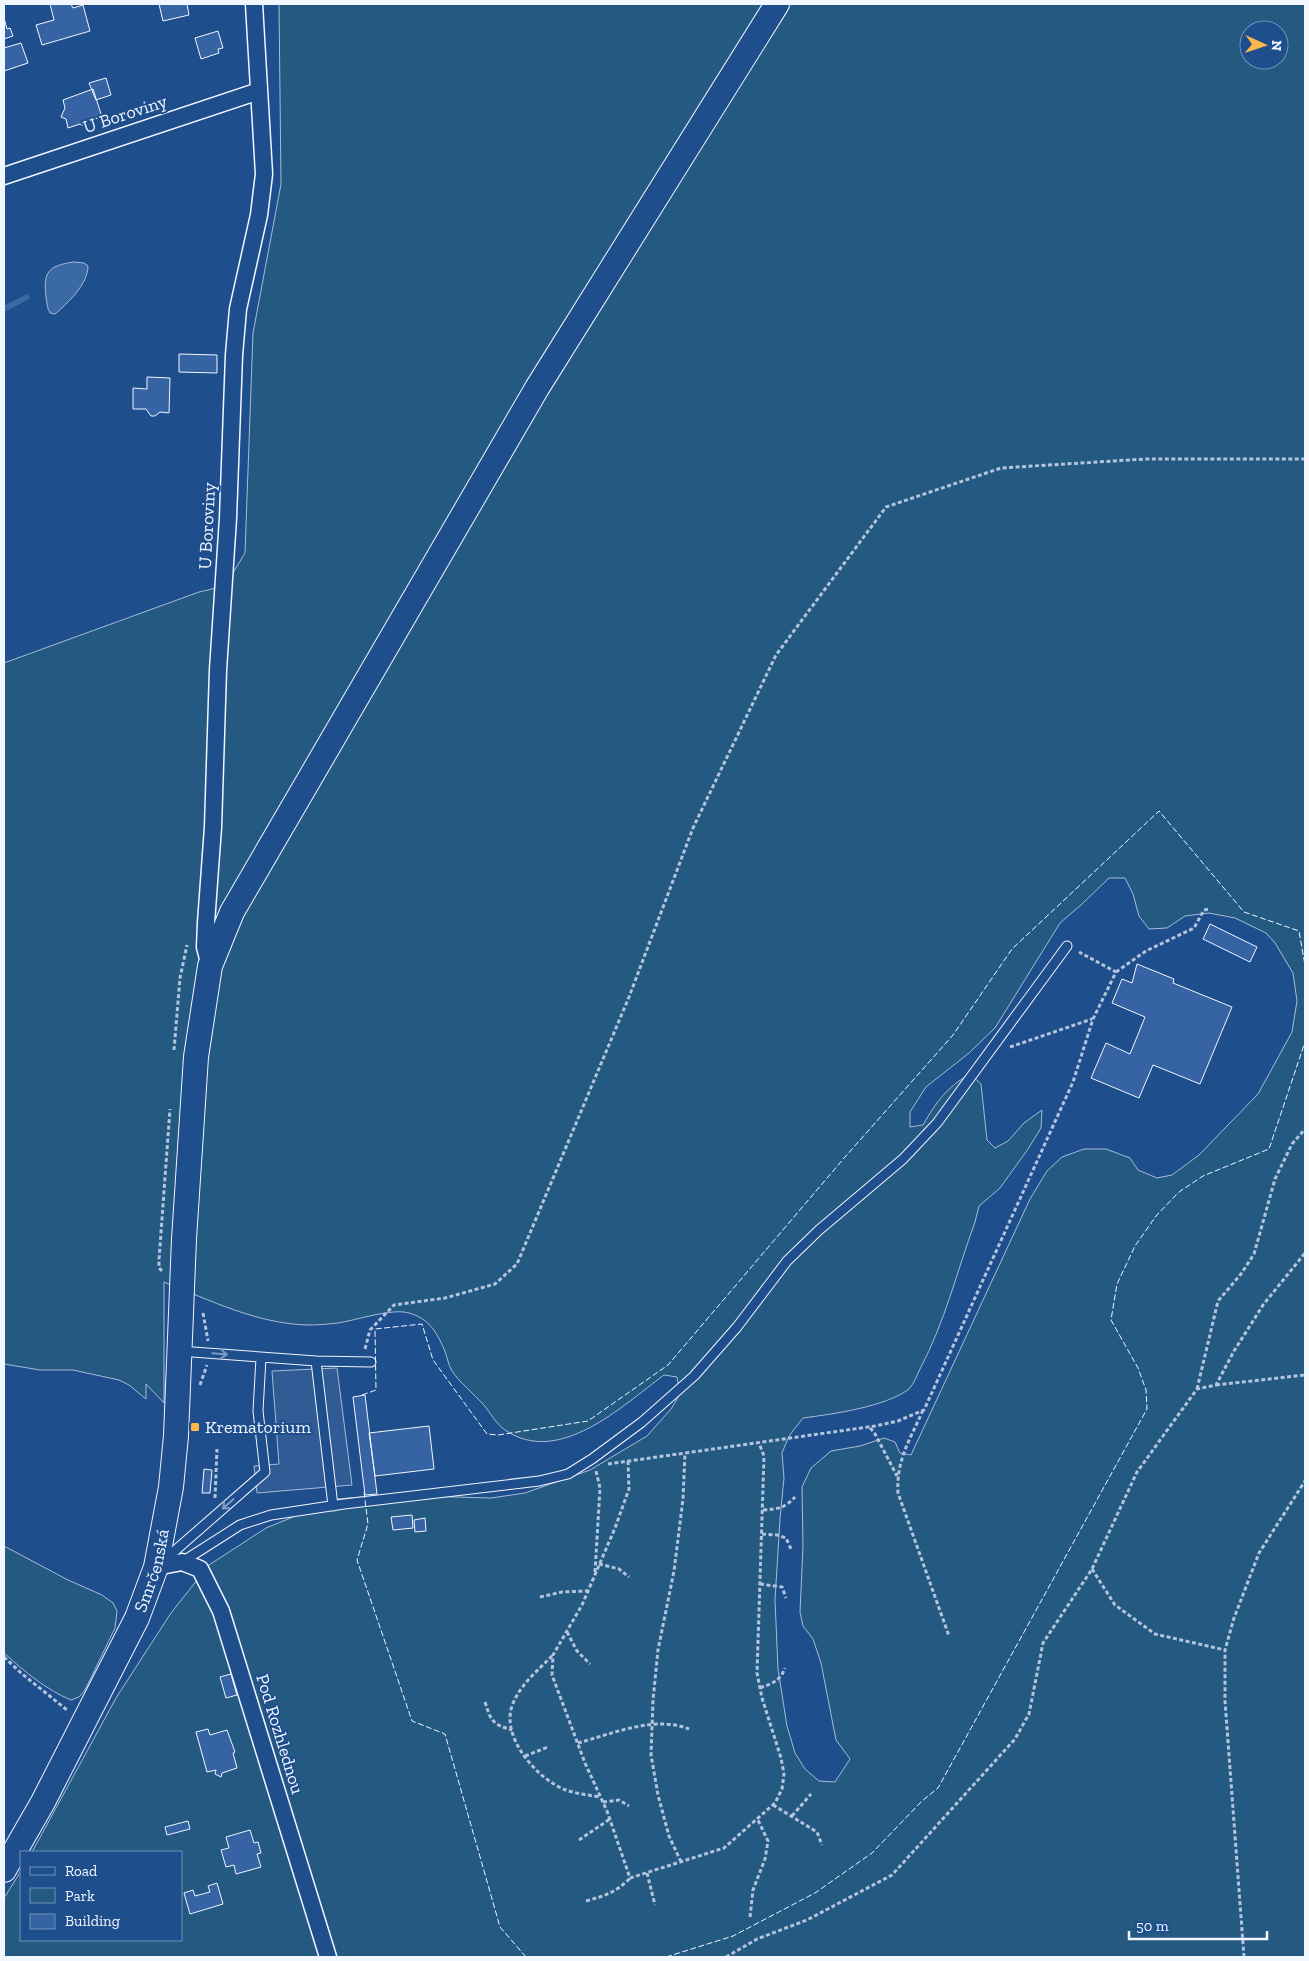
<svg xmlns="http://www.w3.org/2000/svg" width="1309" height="1961" viewBox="0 0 1309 1961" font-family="'Zilla Slab',serif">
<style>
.green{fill:#245a82;stroke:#a8bbd7;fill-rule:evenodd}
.parking{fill:#305b95;stroke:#a8bbd7}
.water{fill:#3b69a3;stroke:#a8bbd7}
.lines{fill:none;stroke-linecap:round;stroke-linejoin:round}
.stream{stroke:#3b69a3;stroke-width:5.5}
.building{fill:#3563a3;stroke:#f2f6ff}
.lane-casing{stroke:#f2f6ff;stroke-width:11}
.street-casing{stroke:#f2f6ff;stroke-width:19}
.secondary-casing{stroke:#f2f6ff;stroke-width:26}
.path{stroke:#b3c4dc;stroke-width:3;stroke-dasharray:4 2.5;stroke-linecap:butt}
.lane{stroke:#1f4e8c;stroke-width:9}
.street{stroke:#1f4e8c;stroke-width:16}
.secondary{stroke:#1f4e8c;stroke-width:24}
.fence{stroke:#f2f6ff;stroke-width:1;stroke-dasharray:6 2.5;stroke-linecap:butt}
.oneway{stroke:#7e9ac0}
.poi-dot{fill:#ffb74d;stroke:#1f4e8c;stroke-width:2}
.labels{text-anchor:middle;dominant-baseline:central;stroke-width:4;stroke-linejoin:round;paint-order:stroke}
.street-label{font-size:18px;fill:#f2f6ff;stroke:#1f4e8c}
.poi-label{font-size:18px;fill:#f2f6ff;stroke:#1f4e8c;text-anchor:start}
</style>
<rect width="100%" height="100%" fill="#1f4e8c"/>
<path class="green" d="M279,4H1305V1957H4V1898L21,1871V1940H181V1852H32L116,1698L171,1613L209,1565L266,1528L337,1499L386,1495L491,1498L525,1493L590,1470L647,1436L671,1409L680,1394L677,1377L664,1375C622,1406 559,1467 505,1430C496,1424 490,1412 483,1404C473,1393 460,1383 452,1371C448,1364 447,1356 444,1349C436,1331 429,1319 409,1313C392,1308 357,1320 338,1323C329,1324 318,1325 308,1325C258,1324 209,1300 164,1282V1403L146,1384V1399L129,1385L119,1380L73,1370H40L4,1364V663L199,592L225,586L245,553L253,333L281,184ZM1249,30H1279V60H1249ZM1109,878H1125L1133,894L1139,916L1149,929L1167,928L1185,916L1209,913L1235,918L1266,933L1275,943L1293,973L1297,1001L1292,1032L1258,1094L1199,1155L1172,1175L1157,1178L1138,1170L1130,1158L1106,1149H1084L1062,1157L1047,1171L1030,1199L911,1455L900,1453L895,1442L884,1438L860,1446L831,1451L811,1468L802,1487L803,1546L800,1612L803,1626L813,1639L821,1663L836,1740L850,1759L835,1782L819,1781L805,1769L795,1753L787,1726L778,1669L775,1600L780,1519L784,1478L782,1453L789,1436L803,1418C833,1414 885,1407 909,1389C914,1384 917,1375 920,1369C945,1322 957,1271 975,1222L979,1206L1000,1188L1028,1149L1041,1128L1042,1110L1024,1123L1008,1141L995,1148L987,1140L981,1084L970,1074C946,1088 937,1101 923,1125L910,1127V1112L926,1087L969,1053L995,1028L1060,923L1081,905Z
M4,1546L68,1580L102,1595L113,1603L117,1611L115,1628L85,1690L79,1697L71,1700C45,1689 24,1671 4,1653Z"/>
<path class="parking" d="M337,1368L352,1485L257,1493L254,1466L279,1464L272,1371Z"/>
<path class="water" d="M73,262L84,263L88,266C88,284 68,303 55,314L50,313C47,308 47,303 46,297C43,272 48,266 73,262Z"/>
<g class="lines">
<path class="stream" d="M4,309L27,297"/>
</g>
<path class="building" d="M50,4H71L73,8L83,5L90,31L42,45L36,25L54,20Z
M159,4H187L189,15L163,21Z
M4,18L7,29L10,28L13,36L4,39Z
M218,31L223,48L218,49L219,53L201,59L195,38Z
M21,43L28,63L4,71V48Z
M106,78L111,95L96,100L89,83Z
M93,89L102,117L88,121L86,127L80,124L68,128L66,119L61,117L65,108L63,100Z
M179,354L217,355V373L179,372Z
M147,377L170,378L169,413L160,412L155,416H151L146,409H133V388L147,389Z
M1210,924L1257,947L1250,962L1203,939Z
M1137,964L1174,979L1173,983L1232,1007L1200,1084L1153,1065L1139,1098L1091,1078L1106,1043L1130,1054L1145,1017L1112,1003L1122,979L1132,983Z
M365,1395L377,1494L365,1495L353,1397Z
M429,1426L434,1469L375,1476L369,1433Z
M204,1469L212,1470L210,1493H202Z
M412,1515L413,1528L393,1530L391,1517Z
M425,1518L426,1531L415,1532L414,1520Z
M231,1674L237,1695L226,1698L220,1677Z
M208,1729L210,1735L227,1730L235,1752L233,1753L237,1768L222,1773L221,1777L215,1774L216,1770L207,1772L196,1732Z
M188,1821L190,1829L167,1835L165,1827Z
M250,1830L254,1843L258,1842L261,1853L257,1854L261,1867L236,1874L234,1865L226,1867L221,1850L229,1848L226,1837Z
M217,1883L223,1904L190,1914L184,1893L193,1890L195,1896L210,1892L208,1886Z"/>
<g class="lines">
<g class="lane-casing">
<path id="lane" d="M179,1351L316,1361L333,1506
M316,1361L371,1362
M162,1562L265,1472L258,1411L261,1358
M182,1562L240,1525L271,1515L344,1504L539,1481L568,1474L592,1459L642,1422L694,1376L737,1327L787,1261L819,1230L903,1159L937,1123L1067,946"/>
</g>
<g class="street-casing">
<path id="street" d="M4,176L259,91
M210,966L205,947L206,923L213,827L218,670L228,518L234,355L238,309L259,215L264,174L254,4
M156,1567L182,1562L200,1569L221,1611L328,1957"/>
</g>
<g class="secondary-casing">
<g id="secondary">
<path id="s1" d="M4,1870L43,1802L137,1618L156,1567L171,1487L176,1436L184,1239L196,1057L210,966L232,912L537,388L777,4"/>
</g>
</g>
<path class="path" d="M1116,972L1146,951L1194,928L1204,910L1210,909
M1010,1047L1092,1019
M174,1050L180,978L187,945
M162,1271L159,1268V1260L170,1109
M203,1313L208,1341
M365,1349L370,1330L394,1305L445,1298L495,1284L517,1264L629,997L693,828L776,655L886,507L1001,468L1145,459H1305
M200,1385L207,1365
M1216,1385L1305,1375
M1197,1389L1218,1301L1241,1274L1254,1254L1275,1179L1292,1144L1305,1129
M923,1410C910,1440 896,1460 898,1493L949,1636
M870,1428L874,1432L897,1476
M628,1461L629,1489L615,1528L582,1605L553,1655L552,1675L585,1763L607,1811L630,1878L724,1848L775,1803L782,1789L784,1774L781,1758L762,1698L757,1673L764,1456L759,1443
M608,1464L875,1426L898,1421L924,1410L1073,1082L1093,1019L1116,972L1079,952
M215,1498L217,1449
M763,1510C778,1509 785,1508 795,1497
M762,1534L777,1535L786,1538L791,1549
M599,1564L619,1569L629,1577
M1092,1569L1115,1605L1155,1634L1225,1650
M595,1572L600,1488L596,1471
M760,1584L782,1587L786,1598
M540,1597L562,1592L588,1591
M567,1632L577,1651L590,1664
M552,1656C537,1671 519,1686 512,1706C501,1738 538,1780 566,1790C577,1794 589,1795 600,1797
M4,1657L21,1673L67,1710
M760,1688C773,1683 780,1681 785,1668
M485,1702C491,1721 492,1724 512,1730
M578,1743C611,1734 656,1715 689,1729
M525,1756L548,1747
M603,1802L619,1800L629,1806
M773,1805L817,1832L822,1845
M792,1816L811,1794
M579,1840L610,1819
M681,1862L669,1836L658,1795L651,1755L653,1700L658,1650L674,1571L683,1499L685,1453
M647,1873L655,1905
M586,1901C604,1896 617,1892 630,1878
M750,1917L753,1890L765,1859L768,1841L757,1818
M726,1957L757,1939L807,1920L892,1875L1015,1739L1029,1714L1043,1643L1092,1569L1137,1472L1197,1389L1216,1385L1234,1351L1263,1305L1305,1253
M1244,1957L1225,1701V1650L1234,1618L1259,1553L1305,1481"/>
<use href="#lane" class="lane"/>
<use href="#street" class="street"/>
<use href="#secondary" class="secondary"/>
<path class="fence" d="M362,1395L376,1390L375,1329L422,1324L433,1360L487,1434L498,1435L588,1421L668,1365L845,1157L953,1035L1012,949L1159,811L1244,912L1299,931L1305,965
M364,1492L368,1524L357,1560L412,1721L445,1734L500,1927L526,1957
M666,1957L733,1936L815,1893L872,1853L922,1801L938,1788L1147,1409L1146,1390L1138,1368L1111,1320L1117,1284L1135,1246L1156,1216L1179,1192L1203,1176L1269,1149L1305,1042"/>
</g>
<defs><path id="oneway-shaft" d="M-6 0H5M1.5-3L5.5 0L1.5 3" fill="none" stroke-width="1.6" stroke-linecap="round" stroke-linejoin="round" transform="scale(1.25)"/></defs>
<g class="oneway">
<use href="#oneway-shaft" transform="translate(220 1354) rotate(5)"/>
<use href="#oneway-shaft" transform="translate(228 1504) rotate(139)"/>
</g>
<rect class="poi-dot" x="190" y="1422" width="10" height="10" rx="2.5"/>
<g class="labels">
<g class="street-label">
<text transform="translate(125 114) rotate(-18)">U Boroviny</text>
<text transform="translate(207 526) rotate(-87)">U Boroviny</text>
<text stroke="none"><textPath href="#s1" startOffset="335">Smrčenská</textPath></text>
<text transform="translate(280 1734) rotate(73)">Pod Rozhlednou</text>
</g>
<g class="poi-label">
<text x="205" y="1427">Krematorium</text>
</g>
</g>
<rect width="1309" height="1961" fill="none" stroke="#f2f6ff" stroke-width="10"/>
<rect x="20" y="1851" width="162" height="90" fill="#1f4e8c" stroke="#7391ba"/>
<rect x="30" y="1867" width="25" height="8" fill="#1f4e8c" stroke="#7391ba"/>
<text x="65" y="1876" font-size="15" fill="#f2f6ff">Road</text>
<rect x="30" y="1888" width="25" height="15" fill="#245a82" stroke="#7391ba"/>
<text x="65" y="1901" font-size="15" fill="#f2f6ff">Park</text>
<rect x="30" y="1914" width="25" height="15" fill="#3563a3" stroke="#7391ba"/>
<text x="65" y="1926" font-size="15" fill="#f2f6ff">Building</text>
<g transform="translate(1264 45) rotate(93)"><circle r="24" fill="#1f4e8c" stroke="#7391ba"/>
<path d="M0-4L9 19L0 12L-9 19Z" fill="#ffb74d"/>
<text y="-8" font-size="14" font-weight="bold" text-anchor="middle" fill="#f2f6ff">N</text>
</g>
<path d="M1129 1931v8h138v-8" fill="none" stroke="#f2f6ff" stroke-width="2.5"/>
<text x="1136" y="1931" font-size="15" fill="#f2f6ff" stroke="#1f4e8c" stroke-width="4" paint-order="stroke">50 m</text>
</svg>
